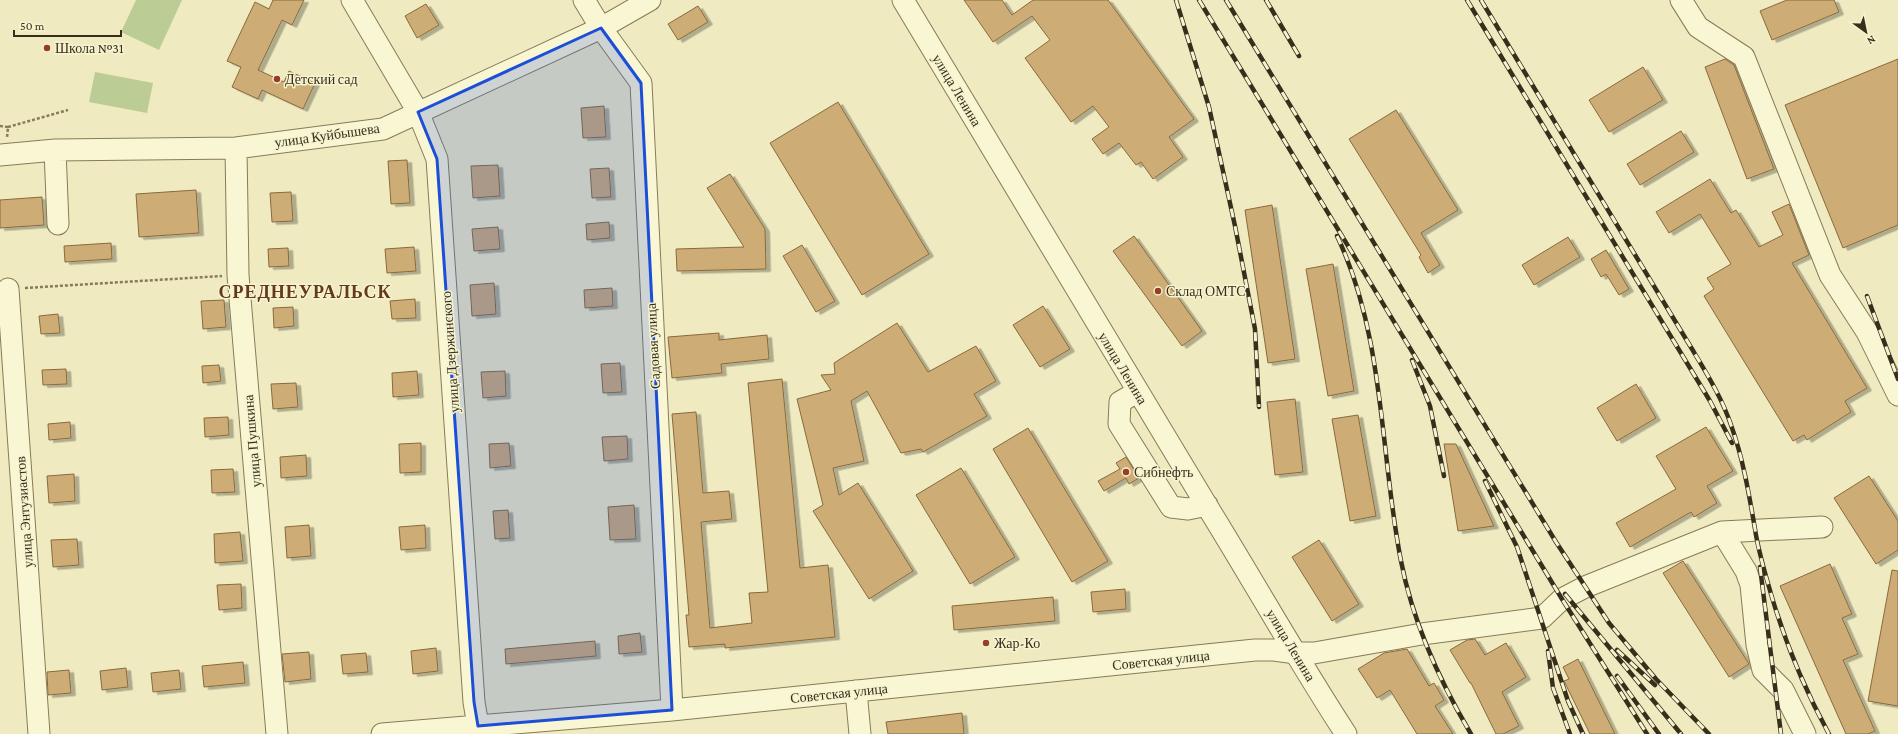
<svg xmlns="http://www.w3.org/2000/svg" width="1898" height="734" viewBox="0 0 1898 734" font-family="'Crimson Pro',serif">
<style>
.green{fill:#bbcd94}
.building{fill:#ceac75;stroke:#886a3d;filter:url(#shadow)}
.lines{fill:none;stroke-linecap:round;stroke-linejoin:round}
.minor-casing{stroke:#887b57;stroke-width:23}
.path{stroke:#887b57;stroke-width:2.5;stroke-dasharray:3 2;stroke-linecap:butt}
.minor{stroke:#f9f6d3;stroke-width:21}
.rail-casing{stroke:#372f1c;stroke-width:4.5}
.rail{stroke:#f6f3cf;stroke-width:3;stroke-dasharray:9;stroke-linecap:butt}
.marked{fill:#1d4ed8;fill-opacity:0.2;stroke:#1d4ed8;stroke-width:3;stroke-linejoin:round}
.poi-dot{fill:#983c26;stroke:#f6f3cf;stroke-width:1.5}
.labels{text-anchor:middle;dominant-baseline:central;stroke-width:3;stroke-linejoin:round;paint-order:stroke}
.poi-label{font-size:14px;fill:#372f1c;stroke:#f6f3cf;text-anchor:start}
.street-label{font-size:14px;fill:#372f1c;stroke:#f6f3cf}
.district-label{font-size:18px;font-weight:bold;letter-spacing:1px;fill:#65391b;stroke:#f6f3cf}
</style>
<defs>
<filter id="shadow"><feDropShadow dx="4.5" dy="2.5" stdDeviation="0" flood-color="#0004"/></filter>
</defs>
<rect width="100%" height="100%" fill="#efeac0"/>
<path class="green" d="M136,0H182L159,50L121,32Z
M95,72L153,83L147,113L89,102Z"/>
<path class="building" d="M273,0H304L292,25L282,20L258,70L284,82L289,71L315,83L303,109L262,90L258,99L232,87L241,67L227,61L255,2L269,9Z
M964,0H1002L1012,15L1033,0H1108L1194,119L1169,137L1183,157L1153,179L1141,162L1136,165L1119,143L1103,154L1092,139L1109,127L1093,106L1071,122L1025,58L1050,40L1032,16L993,42Z
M1787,0H1834L1839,12L1772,40L1760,11Z
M426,4L439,25L417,38L405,16Z
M698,6L708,22L678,40L668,24Z
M1725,59L1734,65L1774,169L1747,179L1705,67Z
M1898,59V225L1843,248L1785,105Z
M1643,67L1663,100L1609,132L1589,100Z
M838,102L929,254L862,295L770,143Z
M604,106L606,137L583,138L581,108Z
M1396,110L1458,210L1421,233L1440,265L1428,273L1419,257L1421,255L1349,139Z
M1681,131L1694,152L1640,185L1627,164Z
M407,160L410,203L391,204L388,161Z
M498,165L500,196L473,198L471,166Z
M609,168L611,197L592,198L590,169Z
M730,174L765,229L766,269L677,271L676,249L744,247L707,188Z
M1710,179L1731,213L1736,210L1759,247L1783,235L1772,212L1789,204L1809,255L1792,263L1867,388L1845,401L1851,412L1807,440L1804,435L1793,441L1704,296L1714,289L1707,278L1731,264L1700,214L1669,233L1656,212Z
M196,190L199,233L139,237L136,194Z
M291,192L293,221L272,222L270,193Z
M42,197L44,225L0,228V200Z
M1272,205L1295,359L1268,363L1245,210Z
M609,222L610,238L587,240L586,224Z
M498,227L500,249L474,251L472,229Z
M1134,236L1202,331L1182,346L1113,251Z
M1568,237L1580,257L1534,285L1522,265Z
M111,243L112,259L65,262L64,246Z
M802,245L835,301L816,312L783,256Z
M414,247L416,271L387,273L385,249Z
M288,248L289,266L269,267L268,249Z
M1606,250L1629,289L1619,295L1606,274L1601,277L1591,259Z
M1333,264L1354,391L1328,396L1306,269Z
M494,283L496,314L472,316L470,285Z
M612,288L613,306L585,308L584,290Z
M415,299L416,318L392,319L390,301Z
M224,300L226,327L203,329L201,301Z
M1043,306L1070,349L1040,367L1013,325Z
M293,307L294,326L274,328L273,308Z
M58,314L60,333L41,334L39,316Z
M897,323L928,372L976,346L996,381L974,394L987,416L923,452L921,449L901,453L867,391L851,401L864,461L833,468L839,495L858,483L913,571L869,599L813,511L823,505L797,399L831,390L821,375L835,374L834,363Z
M719,333V340L767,335L769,359L721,364L722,373L672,378L668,337Z
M620,363L622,392L603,393L601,364Z
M219,365L221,381L203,383L202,366Z
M66,369L67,384L43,385L42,370Z
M417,371L419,395L393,397L392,373Z
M505,371L506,396L483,398L481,372Z
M782,379L800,568L828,565L835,637L725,648V644L689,647L686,615H689L672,414L696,412L703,493L729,491L732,519L701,522L710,628L752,623L749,593L768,592L748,383Z
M296,383L298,407L273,409L271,384Z
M1636,384L1656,418L1617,441L1597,408Z
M1295,399L1303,472L1275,475L1267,402Z
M1358,415L1376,516L1350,521L1332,419Z
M228,417L229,435L205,437L204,418Z
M70,422L71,438L49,440L48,424Z
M1706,427L1733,471L1707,486L1717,503L1694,517L1691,512L1630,547L1616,523L1676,489L1656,456Z
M1028,428L1108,561L1072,582L993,449Z
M627,436L628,459L604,461L602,437Z
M421,443V472L400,473L399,444Z
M509,443L511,466L490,468L489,444Z
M1444,444H1456L1494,526L1458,531Z
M306,455L307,476L281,478L280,457Z
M1126,457L1139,478L1129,484L1126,478L1104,491L1098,481L1120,469L1116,463Z
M961,468L1015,557L970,584L916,495Z
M233,469L235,492L212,493L211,470Z
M74,474L75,501L49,503L47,476Z
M1869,476L1898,521V550L1876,564L1834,498Z
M634,505L636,539L610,540L608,507Z
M508,510L510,538L495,539L493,511Z
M309,525L311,556L287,558L285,527Z
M425,525L426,548L401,550L399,527Z
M240,532L243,561L215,563L214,534Z
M77,539L79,565L53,567L51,540Z
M1319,540L1359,604L1332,621L1292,557Z
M1683,561L1749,664L1729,677L1663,573Z
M1830,564L1852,614L1842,618L1858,654L1843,660L1875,731L1868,734H1846L1780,586Z
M1892,570L1898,571V706L1868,701Z
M241,584L242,608L219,610L217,585Z
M1125,589L1126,609L1093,612L1091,592Z
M1053,597L1055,621L954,630L952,606Z
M640,633L642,652L619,654L618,636Z
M1475,639L1485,655L1506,643L1526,677L1502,692L1519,726L1503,734H1496L1471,683H1470L1450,650L1467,640Z
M595,641L596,656L506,664L505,649Z
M436,648L438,671L413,674L411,651Z
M1407,649L1429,686L1434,683L1444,700L1435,706L1453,734H1417L1390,690L1377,698L1358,669L1384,653Z
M309,652L311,679L285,682L282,654Z
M366,653L368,672L343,674L341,655Z
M1578,659L1615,734H1590L1564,681L1569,679L1563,667Z
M243,662L245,683L204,687L202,666Z
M126,668L128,687L102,690L100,671Z
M69,670L71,693L48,695L47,672Z
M179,670L181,689L153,692L151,673Z
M962,713L964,734H888L886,722Z"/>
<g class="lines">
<g class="minor-casing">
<path id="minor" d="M352,0L418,112L437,159L474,702L478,726
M584,0L601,28L641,83L672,710
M903,0C1004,169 1105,338 1207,506C1254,582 1297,659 1346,734
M1681,0L1698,27L1744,57L1830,275L1867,332L1898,395
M236,148L238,275L277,734
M55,150L58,224
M0,155L55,150L236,148L383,129L601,28L650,0
M8,289L39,734
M1137,392L1120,402L1119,424L1171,507L1188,509L1207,505
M1722,532L1746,571L1751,585L1757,645L1763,670L1783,690L1805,734
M856,691L860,734
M382,734L672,710L1255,650H1274L1296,653H1314L1422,634L1542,618L1562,599L1585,587L1722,532L1822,527"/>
</g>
<path class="path" d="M0,126L8,127L7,138
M8,127L68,110
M25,288L222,276"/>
<use href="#minor" class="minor"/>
<g class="rail-casing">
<path id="rail" d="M1176,0L1209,107L1235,226L1255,329L1259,407
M1199,0L1562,599L1647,734
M1226,0L1556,542L1609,623L1656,679L1709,734
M1266,0L1299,56
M1467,0L1710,401L1732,443
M1481,0L1692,349C1707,374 1722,398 1731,425C1743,458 1749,494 1755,529C1758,550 1765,573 1771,594C1785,642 1805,690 1829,734
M1337,236C1385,336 1380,455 1401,561C1413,623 1439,680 1471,734
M1867,296L1898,379
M1412,360L1430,406L1444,476
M1485,481L1517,547L1568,701L1583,734
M1760,567L1781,734
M1565,594L1681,734
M1617,650L1655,685
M1548,651L1553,688L1570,734
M1617,676L1659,734"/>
</g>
<use href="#rail" class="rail"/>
</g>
<path class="marked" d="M601,28L641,83L672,710L478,726L474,702L437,159L418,112Z"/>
<g class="poi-dot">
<circle cx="47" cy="48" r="4"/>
<circle cx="277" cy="79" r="4"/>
<circle cx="1158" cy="291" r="4"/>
<circle cx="1126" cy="472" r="4"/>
<circle cx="986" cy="643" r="4"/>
</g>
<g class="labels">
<g class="poi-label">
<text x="55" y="48">Школа №31</text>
<text x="285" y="79">Детский сад</text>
<text x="1166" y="291">Склад ОМТС</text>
<text x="1134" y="472">Сибнефть</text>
<text x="994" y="643">Жар-Ко</text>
</g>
<g class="street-label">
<text transform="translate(957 90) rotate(59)">улица Ленина</text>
<text transform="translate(327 135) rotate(-8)">улица Куйбышева</text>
<text transform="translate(653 346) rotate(-93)">Садовая улица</text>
<text transform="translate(450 352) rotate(-94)">улица Дзержинского</text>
<text transform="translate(1123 368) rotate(59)">улица Ленина</text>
<text transform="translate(252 441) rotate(-95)">улица Пушкина</text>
<text transform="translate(24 512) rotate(-94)">улица Энтузиастов</text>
<text transform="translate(1291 645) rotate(59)">улица Ленина</text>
<text transform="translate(1161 660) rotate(-6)">Советская улица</text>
<text transform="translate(839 693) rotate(-6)">Советская улица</text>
</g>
<g class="district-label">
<text x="305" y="292">СРЕДНЕУРАЛЬСК</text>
</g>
</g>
<g transform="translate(1866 32) rotate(147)" stroke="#f6f3cf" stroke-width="3" paint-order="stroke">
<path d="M0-3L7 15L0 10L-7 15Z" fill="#372f1c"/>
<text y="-6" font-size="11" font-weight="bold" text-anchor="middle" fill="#372f1c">N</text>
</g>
<path d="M14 30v6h107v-6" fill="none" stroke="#372f1c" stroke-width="2"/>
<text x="20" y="30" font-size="12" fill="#372f1c" stroke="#f6f3cf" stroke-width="3" paint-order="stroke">50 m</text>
</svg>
